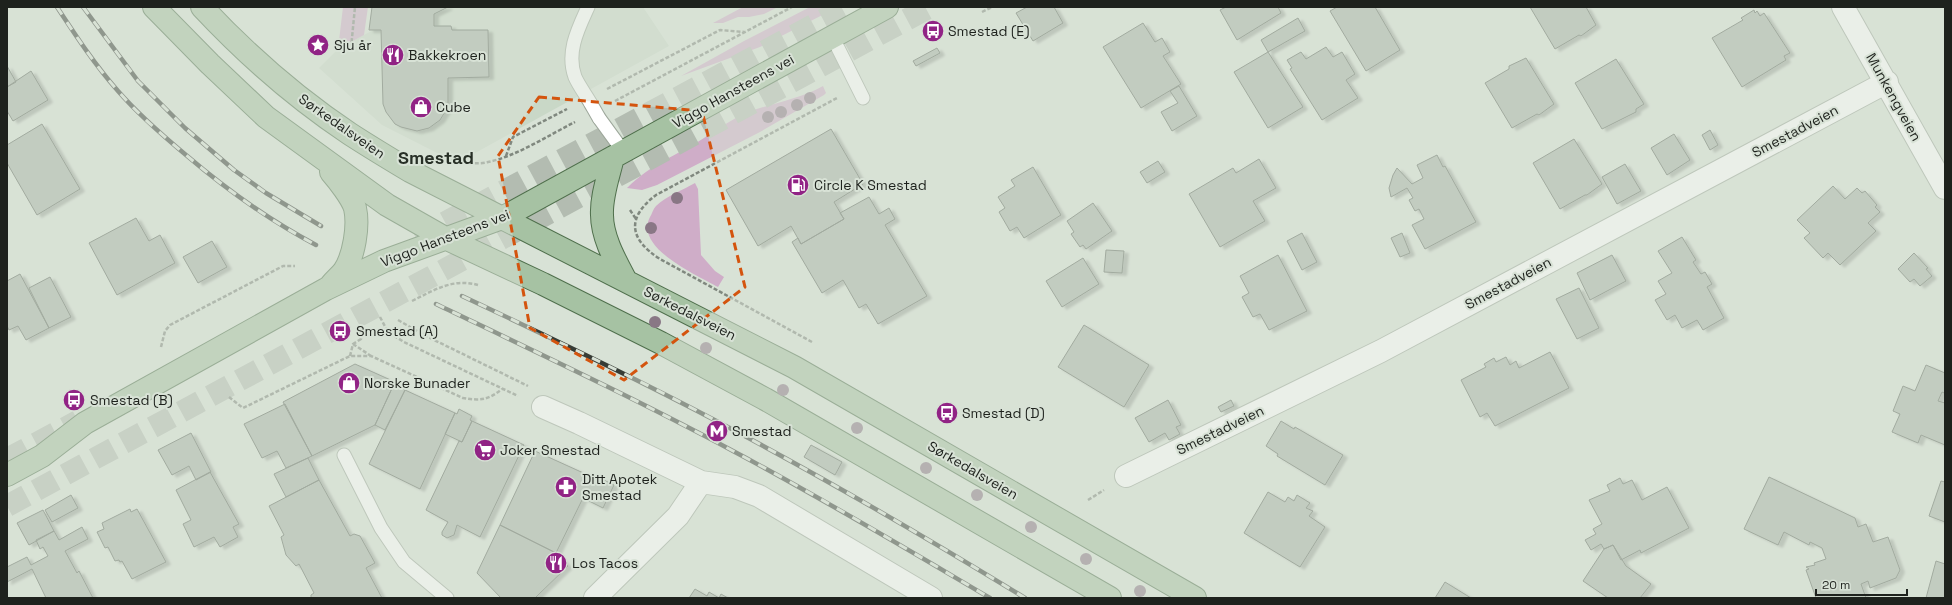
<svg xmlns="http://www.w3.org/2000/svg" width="1952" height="605" viewBox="0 0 1952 605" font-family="'Space Grotesk',sans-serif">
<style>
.built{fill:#c9d8c7}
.green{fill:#cfadc8}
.building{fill:#a7b2a6;stroke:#5f685e;filter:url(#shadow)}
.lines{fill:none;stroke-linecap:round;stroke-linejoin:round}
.trunk-tunnel{stroke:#b3bcb1;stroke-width:22;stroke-dasharray:22 11;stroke-linecap:butt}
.service-casing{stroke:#9da79b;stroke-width:15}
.minor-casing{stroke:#9da79b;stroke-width:24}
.primary-casing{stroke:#4f6f4c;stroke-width:24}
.path{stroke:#80887f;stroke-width:2.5;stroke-dasharray:4 2;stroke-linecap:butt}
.service{stroke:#fff;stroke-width:13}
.minor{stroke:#fff;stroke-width:22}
.primary{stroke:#a6c2a3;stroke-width:22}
.rail-casing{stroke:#373c36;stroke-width:4.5}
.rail{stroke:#d8e2d6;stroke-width:3;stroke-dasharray:9;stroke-linecap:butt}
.service-bridge-casing{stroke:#9da79b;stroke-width:15;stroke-linecap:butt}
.service-bridge{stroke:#fff;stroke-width:13}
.tree{fill:#897785}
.marked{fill:none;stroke:#d4540e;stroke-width:3;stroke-dasharray:8 5;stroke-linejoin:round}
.labels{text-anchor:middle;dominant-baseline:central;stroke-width:4;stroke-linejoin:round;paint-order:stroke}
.poi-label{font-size:14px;fill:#1e221d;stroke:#d8e2d6;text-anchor:start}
.street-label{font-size:14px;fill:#1e221d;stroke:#d8e2d6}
.district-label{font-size:18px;font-weight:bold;fill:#272f26;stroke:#d8e2d6}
</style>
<defs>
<filter id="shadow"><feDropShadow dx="4.5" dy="2.5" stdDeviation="1" flood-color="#0004"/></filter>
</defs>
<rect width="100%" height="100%" fill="#d8e2d6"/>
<path class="built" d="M416,7H643L669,46L457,163L382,125L319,68L338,49Z"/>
<path class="green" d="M343,7H368L364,35L338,49Z
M743,7H778L764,14L749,17H738L723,23H713Z
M810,7H838L760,47L681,76L744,41Z
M823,86L826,93L824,95L760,132L657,185L642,190L627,188C652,163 676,156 704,138C718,129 732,119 748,112C773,103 800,99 823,86Z
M695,183L698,189L701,255L715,271L724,277L718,287C697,275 634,248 650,217C652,214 653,209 656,206C666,196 683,190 695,183Z"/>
<path class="building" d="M372,7H448L434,14V26H451L452,30H488L489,77L448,78V107L440,120L429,128L417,131L401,127L395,124L386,112L383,104L381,30H369Z
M1027,7H1054L1063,23L1033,41L1016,13Z
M1226,7H1278L1281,13L1237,40L1220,10Z
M1337,7H1375L1400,50L1366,71L1330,11Z
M1530,7H1586L1596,25L1581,36L1579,35L1555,49Z
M1754,10L1755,13L1757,11L1760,16L1764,13L1790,53L1784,56L1786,60L1742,87L1712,38L1743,20L1741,18Z
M1298,18L1305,31L1268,52L1261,40Z
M1143,23L1155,42L1162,38L1170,52L1163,56L1181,84L1141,108L1103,47Z
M1326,47L1333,57L1342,52L1355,74L1346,80L1358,98L1322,120L1290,69L1292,68L1287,60L1301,52L1306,59Z
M937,48L940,53L916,66L913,61Z
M1268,52L1303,107L1268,128L1234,72Z
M1526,58L1554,104L1539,115L1537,114L1512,128L1485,83L1509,69V66Z
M1616,59L1644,104L1636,109V112L1602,129L1575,83Z
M7,66L16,82L7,87Z
M31,71L48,100L13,121L7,111V87Z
M1179,86L1197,116L1172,131L1161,112L1178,103L1170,91Z
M42,124L80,189L37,215L7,163V145Z
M831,129L863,184L834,202L844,219L801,244L791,226L758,246L726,190Z
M1710,130L1718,145L1710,150L1702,135Z
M1674,134L1690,160L1667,175L1651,148Z
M1574,139L1602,184L1587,195H1585L1560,209L1533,163Z
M1437,155L1443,167L1445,166L1476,222L1425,249L1412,225L1424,219L1419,209L1415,211L1409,200L1413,198L1407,188L1391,197L1389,188L1393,175L1397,168L1412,184L1423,178L1417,165Z
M1259,159L1276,188L1253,201L1265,221L1220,247L1189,194L1233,168L1236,173Z
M1158,161L1165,172L1147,183L1140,172Z
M1625,164L1641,191L1617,204L1602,177Z
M1033,167L1061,215L1024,238L1017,227L1010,231L999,212L1005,208L998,197L1015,186L1011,180Z
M1833,186L1845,199L1857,188L1862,193L1865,191L1877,205L1875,207L1880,212L1868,223L1876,231L1840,265L1828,253L1823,258L1804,238L1810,233L1797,220Z
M869,197L879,214L889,208L895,219L885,225L927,296L878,324L866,304L859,308L843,280L822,293L792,242L798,238L801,244L844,219L840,213Z
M1093,203L1112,231L1086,249L1083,245L1080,247L1071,234L1074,232L1067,221Z
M136,218L149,241L160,235L175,263L117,295L89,243Z
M1302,233L1317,262L1302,270L1287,241Z
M1402,233L1410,253L1400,257L1391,238Z
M1682,237L1696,260L1693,262L1701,274L1705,272L1712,284L1707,287L1724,318L1703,330L1697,320L1682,328L1675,315L1667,320L1655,300L1666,294L1658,281L1672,273L1658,251Z
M212,241L227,267L198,283L183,257Z
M1106,250L1124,251L1122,273L1104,272Z
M1914,253L1928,268L1926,269L1932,276L1920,286L1914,279L1910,282L1898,269Z
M1278,255L1307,311L1269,330L1260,314L1253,317L1242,297L1249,293L1240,276Z
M1612,255L1626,281L1590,300L1577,273Z
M1083,258L1099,284L1062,307L1046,281Z
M20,274L49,328L26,340L18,326L9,330L7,326V281Z
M50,277L71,317L49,328L29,288Z
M1579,288L1599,328L1577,339L1556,299Z
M1084,325L1149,365L1124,407L1058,367Z
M1550,352L1569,388L1495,426L1487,413L1480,417L1461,380L1486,367L1484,364L1494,358L1496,362L1506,357L1510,365L1516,361L1519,368Z
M355,364L395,382L394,384L375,425L312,456L283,402Z
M1926,365L1945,373V390L1944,393L1942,392L1938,401L1945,403V445L1921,435L1918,443L1892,432L1900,414L1893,411L1903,386L1915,391Z
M394,384L405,390L385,430L375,425Z
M405,390L455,413L420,489L369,464Z
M1168,400L1181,425L1176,427L1180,434L1169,440L1165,433L1149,442L1135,418Z
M1231,400L1234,406L1221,412L1218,407Z
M285,404L312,456L286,468L277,451L262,458L244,424Z
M459,409L472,416L470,420L472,421L462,442L445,434L455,413L457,414Z
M472,421L524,445L480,537L457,525L454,535L447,538L442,535V532L448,522L426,510L459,441L462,442Z
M1281,421L1294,429L1295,427L1343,455L1325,485L1277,456L1278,454L1266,446Z
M191,433L211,472L196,480L189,466L172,475L158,450Z
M811,445L842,462L835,475L804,457Z
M535,451L590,476L591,474L614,485L603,508L583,498L556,553L500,525Z
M308,458L319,480L286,497L274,474Z
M210,472L239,524L233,527L238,537L220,547L214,537L194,547L183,524L191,520L176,490Z
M1769,477L1855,518L1858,527L1866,524L1873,542L1888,537L1900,570L1896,578L1870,588L1868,581L1861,584L1866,598H1816L1806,570L1809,569L1806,567L1815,565L1814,563L1826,559L1822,548L1810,542L1809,545L1784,532L1778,545L1744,529Z
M1620,478L1623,484L1632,480L1642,500L1667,487L1689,528L1641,553L1640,550L1621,560L1613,545L1604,549L1601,544L1591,550L1585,540L1596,534L1593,529L1602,524L1589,500L1610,491L1607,485Z
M319,480L350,536L354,534L360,536L375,563L366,568L382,598H311V595L314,593L299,564L296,566L286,555L281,537L284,535L269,506Z
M1941,481L1945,482V522L1929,516Z
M1268,492L1285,502L1288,497L1294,501L1297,495L1310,503L1306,508L1313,511L1309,516L1325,527L1300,567L1244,533Z
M71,495L78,508L52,522L45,510Z
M130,509L131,512L137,509L166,562L132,579L122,561L120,562L119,560L115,561L108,547L105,548L97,532L104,529L102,523Z
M43,510L54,531L29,545L17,523Z
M500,525L556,553L568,566L535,598H501L477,573Z
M82,527L88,539L65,551L77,573L79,571L93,598H46L32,569L7,582V567L27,557L31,565L48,556L43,547L40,549L36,540L54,531L59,540Z
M1613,545L1626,566L1651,584L1640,598H1608L1583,581L1604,549Z
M1936,561L1945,564V598H1926Z
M1445,582L1471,598H1435Z
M695,589L707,596L709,592L719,598L721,594L728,598H689Z"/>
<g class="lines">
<path class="trunk-tunnel" d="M416,238L847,7
M7,459L78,421
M7,506L930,7"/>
<g class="service-casing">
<path id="service" d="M588,7C578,29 566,52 575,77C579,86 586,95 591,104
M832,36L863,98
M599,118L623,151
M344,455L381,528L404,562L447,598"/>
</g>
<g class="minor-casing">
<path id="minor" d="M1843,7L1945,188
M543,407L579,423L701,482L735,487L759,496L931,598
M1126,476L1381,351L1887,82
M595,598L678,516L701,482"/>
</g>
<g class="primary-casing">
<path id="primary" d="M154,7L210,64L266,117L387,205L445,238L543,284L661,343L765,399L1110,598
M202,7C246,54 296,98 350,134C370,147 390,159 410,171L794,367L1195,598
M613,157C609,175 601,196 602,215C602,237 615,260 625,279
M331,285C335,280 340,276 344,271C354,256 359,226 355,208C352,198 338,180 331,172
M7,475L42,456L85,423L326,289L384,261L502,218L887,7"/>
</g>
<path class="path" d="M982,12L992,7
M351,48L355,7
M607,89L720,30L744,32
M615,101L792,7
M506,156L513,137L567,109
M451,160C463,162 476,165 488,162C517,156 549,135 575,122
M630,210L636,219
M412,301C434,290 453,278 478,285
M380,317L388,332L404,342L518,396
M398,320L424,335L528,386
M424,335L427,329
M812,342L660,259C629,239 626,218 656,195L837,98
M353,344L371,356
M161,347L165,331L170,325L283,266H295
M350,356L353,344L361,339L357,329
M229,397L243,408L350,356H371L463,398C481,401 488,400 502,389
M1088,500L1104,490"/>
<use href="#service" class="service"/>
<use href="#minor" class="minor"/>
<use href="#primary" class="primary"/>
<g class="rail-casing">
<path id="rail" d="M57,7C76,36 95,65 118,91C138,114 162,135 186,155C227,190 269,220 316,245
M83,7L138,81L185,128L234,170L266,193L321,226
M462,296C556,340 650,385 741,434C838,486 932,541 1025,598
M436,304C536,352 636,399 733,451C820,497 905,548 990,598"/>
</g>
<use href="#rail" class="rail"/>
<g class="service-bridge-casing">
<path id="service-bridge" d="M591,104L599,118"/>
</g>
<use href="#service-bridge" class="service-bridge"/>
</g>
<g class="tree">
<circle cx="810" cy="98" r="6"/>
<circle cx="797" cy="105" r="6"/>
<circle cx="781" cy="112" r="6"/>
<circle cx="768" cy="117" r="6"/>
<circle cx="677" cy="198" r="6"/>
<circle cx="651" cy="228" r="6"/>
<circle cx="655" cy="322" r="6"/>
<circle cx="706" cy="348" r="6"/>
<circle cx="783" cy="390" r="6"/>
<circle cx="857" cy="428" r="6"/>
<circle cx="926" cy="468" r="6"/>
<circle cx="977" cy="495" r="6"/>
<circle cx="1031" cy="527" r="6"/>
<circle cx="1086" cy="559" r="6"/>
<circle cx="1140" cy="591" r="6"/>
</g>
<path d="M0 0H1952V605H0ZM539,97L702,111L745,287L624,380L530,328L498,156Z" fill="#d8e2d6" fill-opacity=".55" fill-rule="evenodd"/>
<path class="marked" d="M539,97L702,111L745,287L624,380L530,328L498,156Z"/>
<defs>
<g id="bus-disc" transform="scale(1.15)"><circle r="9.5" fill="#912385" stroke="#d8e2d6"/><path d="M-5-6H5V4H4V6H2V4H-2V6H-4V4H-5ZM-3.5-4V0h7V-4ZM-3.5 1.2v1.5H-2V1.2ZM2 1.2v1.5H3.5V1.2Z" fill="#fff"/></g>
<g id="sight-disc" transform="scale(1.15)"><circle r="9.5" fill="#912385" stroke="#d8e2d6"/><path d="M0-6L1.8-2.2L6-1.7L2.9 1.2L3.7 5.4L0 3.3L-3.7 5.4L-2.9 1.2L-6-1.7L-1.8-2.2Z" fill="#fff"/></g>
<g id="restaurant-disc" transform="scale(1.15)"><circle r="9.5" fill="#912385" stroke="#d8e2d6"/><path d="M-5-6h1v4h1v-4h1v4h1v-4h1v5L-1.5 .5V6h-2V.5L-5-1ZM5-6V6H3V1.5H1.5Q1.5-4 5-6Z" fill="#fff"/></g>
<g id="shop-disc" transform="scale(1.15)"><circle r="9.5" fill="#912385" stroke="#d8e2d6"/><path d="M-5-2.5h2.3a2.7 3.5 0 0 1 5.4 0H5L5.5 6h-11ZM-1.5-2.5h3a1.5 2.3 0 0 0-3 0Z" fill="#fff"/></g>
<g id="fuel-disc" transform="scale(1.15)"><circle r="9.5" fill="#912385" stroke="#d8e2d6"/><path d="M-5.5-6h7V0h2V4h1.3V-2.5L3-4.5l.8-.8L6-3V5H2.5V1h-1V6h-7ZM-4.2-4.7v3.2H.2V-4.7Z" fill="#fff"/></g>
<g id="metro-disc" transform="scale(1.15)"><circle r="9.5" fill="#912385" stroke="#d8e2d6"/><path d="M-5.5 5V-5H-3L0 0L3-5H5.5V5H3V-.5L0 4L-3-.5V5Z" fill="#fff"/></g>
<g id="supermarket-disc" transform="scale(1.15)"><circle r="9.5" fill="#912385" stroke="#d8e2d6"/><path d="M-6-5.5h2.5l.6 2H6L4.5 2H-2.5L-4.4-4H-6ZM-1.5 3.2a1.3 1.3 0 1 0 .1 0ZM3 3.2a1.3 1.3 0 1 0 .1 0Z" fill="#fff"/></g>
<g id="pharmacy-disc" transform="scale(1.15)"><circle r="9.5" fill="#912385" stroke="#d8e2d6"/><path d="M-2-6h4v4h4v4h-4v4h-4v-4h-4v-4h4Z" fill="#fff"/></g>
</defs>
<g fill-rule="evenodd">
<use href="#bus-disc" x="933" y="31"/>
<use href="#sight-disc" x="318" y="45"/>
<use href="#restaurant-disc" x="393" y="55"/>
<use href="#shop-disc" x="421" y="107"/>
<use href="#fuel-disc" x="798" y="185"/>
<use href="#bus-disc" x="340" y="331"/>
<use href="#shop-disc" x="349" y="383"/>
<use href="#bus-disc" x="74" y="400"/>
<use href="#bus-disc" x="947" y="413"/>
<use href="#metro-disc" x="717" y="431"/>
<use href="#supermarket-disc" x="485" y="450"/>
<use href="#pharmacy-disc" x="566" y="487"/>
<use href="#restaurant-disc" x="556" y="563"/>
</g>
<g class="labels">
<g class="poi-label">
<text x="948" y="31">Smestad (E)</text>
<text x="334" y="45">Sju år</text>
<text x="408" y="55">Bakkekroen</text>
<text x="436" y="107">Cube</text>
<text x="814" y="185">Circle K Smestad</text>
<text x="356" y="331">Smestad (A)</text>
<text x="364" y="383">Norske Bunader</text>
<text x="90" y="400">Smestad (B)</text>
<text x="962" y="413">Smestad (D)</text>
<text x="732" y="431">Smestad</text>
<text x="500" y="450">Joker Smestad</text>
<text x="582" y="479">Ditt Apotek<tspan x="582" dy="16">Smestad</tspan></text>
<text x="572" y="563">Los Tacos</text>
</g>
<g class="street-label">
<text transform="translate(733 91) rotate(-29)">Viggo Hansteens vei</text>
<text transform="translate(1894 97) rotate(61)">Munkengveien</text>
<text transform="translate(342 126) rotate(35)">Sørkedalsveien</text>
<text transform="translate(1795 131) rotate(-28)">Smestadveien</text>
<text transform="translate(445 238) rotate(-21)">Viggo Hansteens vei</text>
<text transform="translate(1508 283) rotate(-28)">Smestadveien</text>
<text transform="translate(690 313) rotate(27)">Sørkedalsveien</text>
<text transform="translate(1220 430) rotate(-26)">Smestadveien</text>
<text transform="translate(973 470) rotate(30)">Sørkedalsveien</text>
</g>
<g class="district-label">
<text x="436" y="157">Smestad</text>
</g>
</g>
<rect width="1952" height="605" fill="none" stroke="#1e221d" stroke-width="16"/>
<path d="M1816 589v6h91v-6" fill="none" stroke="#1e221d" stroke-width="2"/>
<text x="1822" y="589" font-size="12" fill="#1e221d" stroke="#d8e2d6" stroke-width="3" paint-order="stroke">20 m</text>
</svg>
